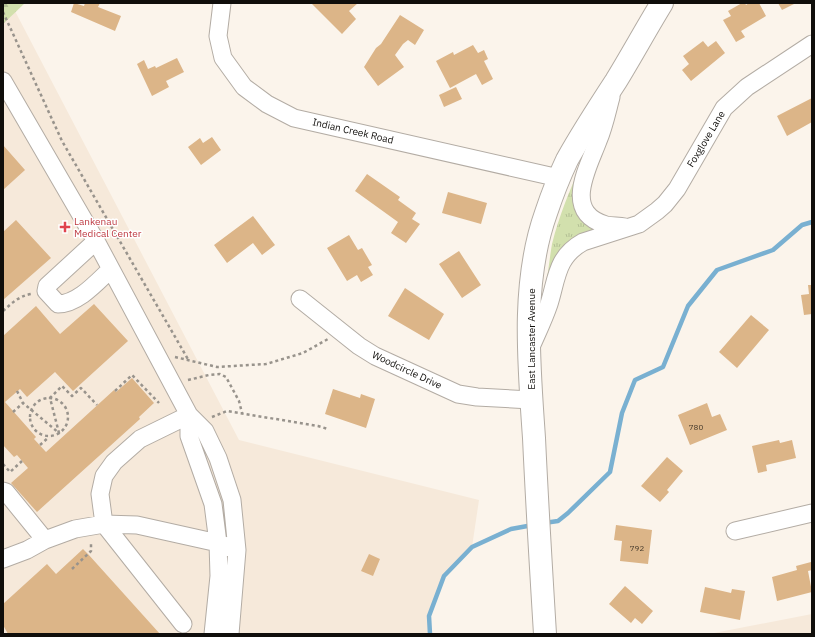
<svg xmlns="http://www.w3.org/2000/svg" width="815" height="637" viewBox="0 0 815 637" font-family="'IBM Plex Sans',sans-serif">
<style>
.built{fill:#f6e9da}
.grass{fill:url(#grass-tufts)}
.forest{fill:url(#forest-firs)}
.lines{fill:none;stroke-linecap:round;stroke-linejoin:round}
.stream{stroke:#79b0d1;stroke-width:4.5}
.building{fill:#dcb588}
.minor-casing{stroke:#b3aca4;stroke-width:19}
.highway-casing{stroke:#b3aca4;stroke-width:24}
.path{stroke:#98938c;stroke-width:2.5;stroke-dasharray:3 3;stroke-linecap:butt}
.minor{stroke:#fff;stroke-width:17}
.highway{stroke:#fff;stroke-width:22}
.health-dot{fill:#e0444e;stroke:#fff;stroke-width:1.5}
.labels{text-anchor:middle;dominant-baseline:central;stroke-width:3;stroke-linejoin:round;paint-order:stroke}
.number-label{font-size:8px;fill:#43382a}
.street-label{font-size:10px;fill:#100e0b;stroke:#fff}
.health-label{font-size:10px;fill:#be3a42;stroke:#fff;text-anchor:start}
</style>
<defs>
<pattern id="grass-tufts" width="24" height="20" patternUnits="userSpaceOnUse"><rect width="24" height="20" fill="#d2e0ad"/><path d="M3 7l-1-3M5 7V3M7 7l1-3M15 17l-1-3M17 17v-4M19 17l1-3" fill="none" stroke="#b3bf94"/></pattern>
<pattern id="forest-firs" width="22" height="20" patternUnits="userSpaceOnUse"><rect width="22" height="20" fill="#d2e0ad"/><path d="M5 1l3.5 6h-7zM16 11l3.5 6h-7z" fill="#b3bf94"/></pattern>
</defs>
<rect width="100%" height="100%" fill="#fbf4eb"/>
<path class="built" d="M3,3H5L16,13L239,440L479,500L472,547L444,576L429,616L430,634H3Z
M812,614V634H709Z"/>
<path class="grass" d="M582,163L576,182L602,228L549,278H547C549,267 550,255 552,244C559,216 570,189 582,163Z"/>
<path class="forest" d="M3,3H25L3,24Z"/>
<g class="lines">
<path class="stream" d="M544,523L558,521L568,513L610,472L622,413L635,380L663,367L688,306L717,270L773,250L802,225L812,222
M430,634L429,616L444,576L472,547L511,529L533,525"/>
</g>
<path class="building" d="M74,3L84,6L85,3H100L98,7L121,16L115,31L71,12Z
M311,3H358L349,11L356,19L342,34Z
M742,3H745L746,5L749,3H759L766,16L741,31L745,37L736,42L723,20L731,16L728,11Z
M778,3H796L782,10Z
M400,15L424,30L415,45L408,40L403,44L395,55L404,67L378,86L364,67L376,48L381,44Z
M703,41L708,47L716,41L725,53L691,81L682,70L689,64L683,56Z
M473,45L478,53L484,50L488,59L484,61L493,79L482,85L476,74L450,88L436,61L453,52L454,55Z
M177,58L184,72L166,81L169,87L152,96L137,64L144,60L148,69L155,66L156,68Z
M456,87L462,99L444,107L439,95Z
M812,98V122L787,136L777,116Z
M212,137L221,150L201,165L188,147L200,138L203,143Z
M3,145L25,170L3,190Z
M367,174L400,197L398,200L416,213L412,219L420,224L406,243L391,233L398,222L355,191Z
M448,192L487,203L481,224L442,213Z
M253,216L275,245L262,255L253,243L227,263L214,245Z
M16,220L51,258L3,300V232Z
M349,235L358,250L362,248L372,265L368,267L373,275L361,282L357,275L347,281L327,248Z
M459,251L481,285L462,298L439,264Z
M808,285H812V314L804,315L801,295L809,294Z
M405,288L444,314L429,340L388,316Z
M94,304L128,341L73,391L55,372L27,397L20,389L5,402L36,437L34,439L46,452L114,390L116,392L132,378L154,403L139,417L140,419L37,512L11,483L28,468L17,455L14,457L3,445V336L36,306L60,334Z
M751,315L769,330L737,368L719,352Z
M333,389L360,398L361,394L375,399L366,428L325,414Z
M707,403L712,417L720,414L727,430L690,445L678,415Z
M779,440L780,443L792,440L796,458L766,465L767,471L758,473L752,446Z
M667,457L683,471L667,490L669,492L660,502L641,486Z
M616,525L652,530L648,564L620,561L622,541L614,540Z
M83,549L88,554L160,634H8L3,625V604L47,564L56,574Z
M369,554L380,559L373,576L361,571Z
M811,562L812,570L808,571L812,592L777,601L772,577L797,570L796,566Z
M625,586L653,611L642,624L635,618L631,623L609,604Z
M705,587L731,593L732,589L745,591L740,620L700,612Z"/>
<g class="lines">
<g class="minor-casing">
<path id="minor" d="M222,3L218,36L223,58L244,87L267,104L294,118L559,178
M3,81L96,241L189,415L205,431L218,458L232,500L237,550L230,634
M611,97C607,112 604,127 598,141C588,168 562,212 606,225C612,226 619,226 625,227
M96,241L47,286L46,291L58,304C78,304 97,282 111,269
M300,299L359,346L375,356L458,394L477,397L531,400
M531,347C537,333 544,319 549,304C557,279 556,257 583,242L639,224L657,211L665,204L677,189L724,108L747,87L812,44
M189,415V436L213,504L218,543L219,576L213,634
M3,491L6,492L45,540
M735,531L812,513
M3,559L27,550L45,540L75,529L104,524L137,525L218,543L237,550
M183,624L104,524L100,494L104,476L114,462L140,439L189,415"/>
</g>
<g class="highway-casing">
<path id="highway" d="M545,634C541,569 537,503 534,438C529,364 521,283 546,213C552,195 559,177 567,160C582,133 599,107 616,81C632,55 646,29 662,3"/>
</g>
<path class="path" d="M3,12L62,141L189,361
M3,311C12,303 19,296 31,294
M175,357L217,367L266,364L303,353L328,339
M188,380L209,375L220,374L226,377L239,401L242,413
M17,391L23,403L59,433L50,398L62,386L72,396L81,388L97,405
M115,391L132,375L159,403
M30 417a19 19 0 1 1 38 0a19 19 0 1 1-38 0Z
M13,412L23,403
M212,417L227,411L318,426L328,429
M40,445L49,437
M3,464L10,472L22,461
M72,569L91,551V542"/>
<use href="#minor" class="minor"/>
<use href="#highway" class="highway"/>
</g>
<path class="health-dot" d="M63 221h4v4h4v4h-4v4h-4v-4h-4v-4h4z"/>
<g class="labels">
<g class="number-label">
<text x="696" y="427">780</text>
<text x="637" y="548">792</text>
</g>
<g class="street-label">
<text transform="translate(353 131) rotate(13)">Indian Creek Road</text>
<text transform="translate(706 139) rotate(-59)">Foxglove Lane</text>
<text transform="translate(531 339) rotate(-90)">East Lancaster Avenue</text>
<text transform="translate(407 370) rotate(25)">Woodcircle Drive</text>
</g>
<g class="health-label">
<text x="74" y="221">Lankenau<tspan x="74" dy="12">Medical Center</tspan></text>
</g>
</g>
<rect width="815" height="637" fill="none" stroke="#100e0b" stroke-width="8"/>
</svg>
